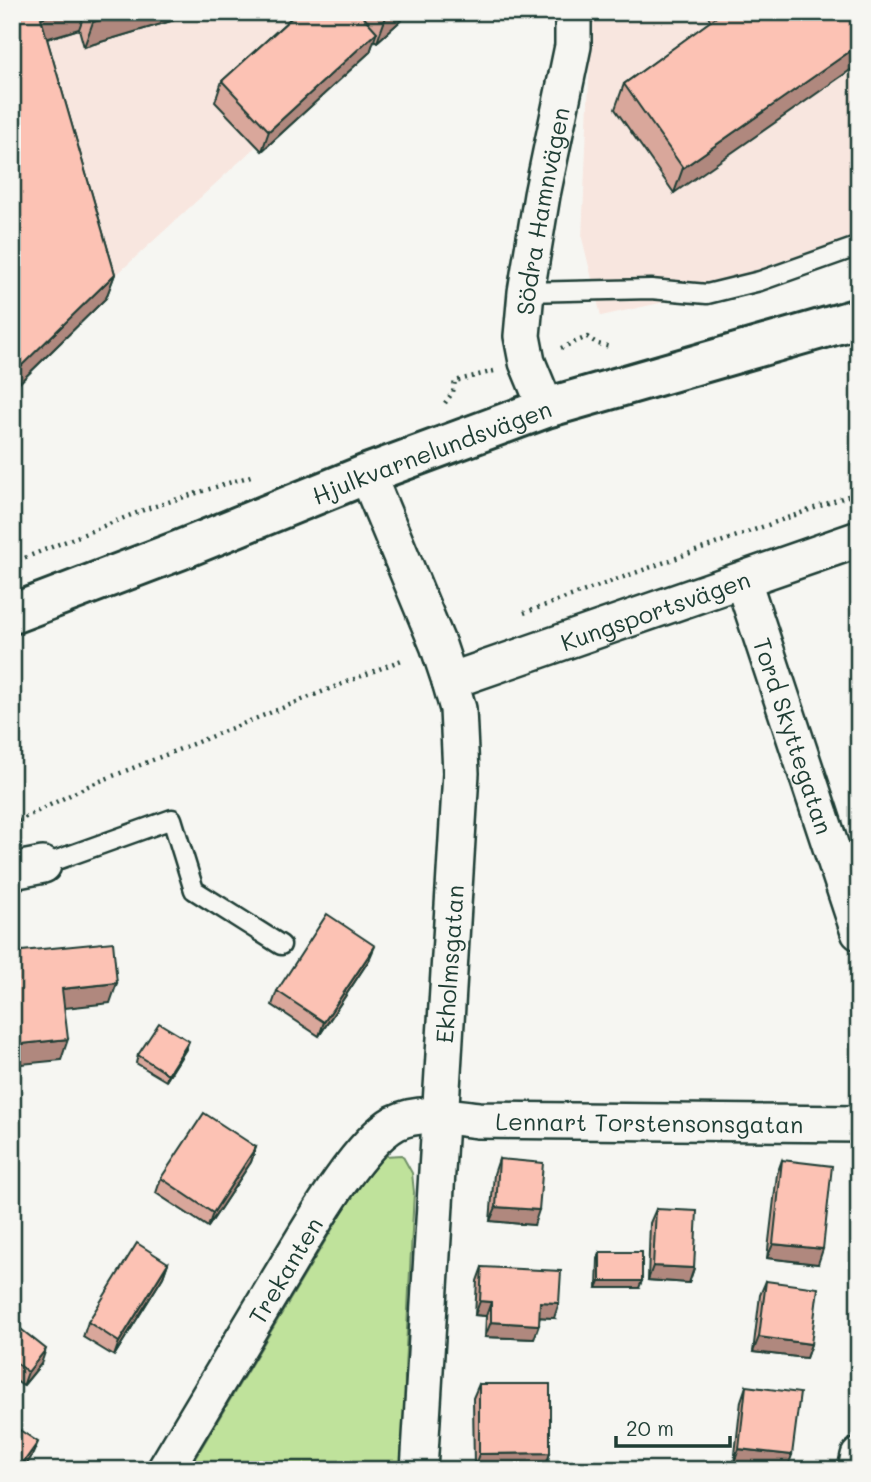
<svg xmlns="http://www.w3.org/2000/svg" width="871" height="1482" viewBox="0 0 871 1482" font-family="Mali,sans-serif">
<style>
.built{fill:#f8e6df}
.green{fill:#bfe29b;stroke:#6f9068;stroke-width:2}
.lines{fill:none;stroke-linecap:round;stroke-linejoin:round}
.service-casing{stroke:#1f3d34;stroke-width:23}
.minor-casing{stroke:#1f3d34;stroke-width:40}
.tertiary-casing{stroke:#1f3d34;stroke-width:44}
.path{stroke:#1f3d34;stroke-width:4.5;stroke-dasharray:2 5;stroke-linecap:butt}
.service{stroke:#f6f6f2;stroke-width:18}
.minor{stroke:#f6f6f2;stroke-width:35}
.tertiary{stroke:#f6f6f2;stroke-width:38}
.wall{fill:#d9a79b;stroke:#1f3d34;stroke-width:2}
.shaded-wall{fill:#b0887e;stroke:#1f3d34;stroke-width:2}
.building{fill:#fcc2b4;stroke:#1f3d34;stroke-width:2}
.labels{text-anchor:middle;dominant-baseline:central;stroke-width:5;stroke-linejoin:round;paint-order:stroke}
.street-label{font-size:24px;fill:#1f3d34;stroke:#f6f6f2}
</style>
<rect width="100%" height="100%" fill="#f6f6f2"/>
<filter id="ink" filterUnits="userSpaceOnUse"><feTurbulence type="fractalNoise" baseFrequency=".0143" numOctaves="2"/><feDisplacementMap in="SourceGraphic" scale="14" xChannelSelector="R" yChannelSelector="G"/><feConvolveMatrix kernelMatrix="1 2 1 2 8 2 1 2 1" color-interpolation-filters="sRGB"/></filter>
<g filter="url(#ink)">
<path class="built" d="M12,12H402L12,371Z
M592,12H859V234L669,301L601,316L582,238Z"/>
<path class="green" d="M402,1155L412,1173L414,1192L405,1368L404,1470H188L355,1191L384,1156Z"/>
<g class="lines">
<g class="service-casing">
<path id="service" d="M526,292L651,289L707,294L760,281L859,246
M43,865L172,819L194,890L281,945"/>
</g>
<g class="minor-casing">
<g id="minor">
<path id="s1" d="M546,408L527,362L522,336L526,292L542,195L573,46V12"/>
<path d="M367,474L438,645L450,681L458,709L461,773L419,1470"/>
<path id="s2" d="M743,581L859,932"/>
<path id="s3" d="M450,681L859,539"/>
<path d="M12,871L43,865"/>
<path id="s4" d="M165,1470C202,1408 239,1347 275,1286C301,1244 354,1146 395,1123C420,1110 451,1117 478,1120L859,1124"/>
<path d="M856,1470L859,1456"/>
</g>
</g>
<g class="tertiary-casing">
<g id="tertiary">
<path id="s5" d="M12,614L180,550L367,474L546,408L859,318"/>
</g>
</g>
<path class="path" d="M561,348L587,337L598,344L611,347
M445,403L453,392L455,381L494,371
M12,563L146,509L254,475
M524,613L859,492
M12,824L88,786L404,659"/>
<use href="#service" class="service"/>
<use href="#minor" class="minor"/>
<use href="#tertiary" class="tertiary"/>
</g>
<path class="wall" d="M12,12H189L188,16L84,47L79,29L47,39L115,274L106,298L12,390Z
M283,12H408L407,15L377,42L374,40L370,52L262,151L215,102L222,81L290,19Z
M705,12H859L674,193L615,109L624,84L711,21Z
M369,960L319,1036L272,1005L277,991Z
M186,1049L166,1081L136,1063L138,1055Z
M256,1147L251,1162L208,1227L156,1193L161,1178Z
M499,1159L534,1225L490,1221L494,1174Z
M782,1160L818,1264L767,1258L777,1174Z
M656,1209L694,1268L689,1283L648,1280L650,1223Z
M600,1252L639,1288H597L598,1259Z
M168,1263L163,1277L114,1356L83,1337L88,1322Z
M482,1267L554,1318L540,1317L534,1339L485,1337L486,1316L475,1315L477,1281Z
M766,1281L811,1344L806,1358L753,1352L760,1295Z
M12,1322L41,1364L23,1386L12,1378Z
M479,1384L550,1453L545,1468H474L473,1398Z
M746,1386L787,1469L734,1463L741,1401Z"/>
<path class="shaded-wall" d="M61,12H85L79,29L32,43L41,18Z
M126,12H189L188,16L84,47L93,22Z
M391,12H408L407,15L377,42L386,17Z
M377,32L370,52L262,151L269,131Z
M859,45V64L674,193L683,168Z
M115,274L106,298L12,390V384L18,369Z
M375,946L369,960L319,1036L324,1022Z
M117,983L110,1003L55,1009L62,989Z
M68,1039L61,1060L12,1065V1045Z
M189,1041L186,1049L166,1081L168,1074Z
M256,1147L251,1162L208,1227L213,1213Z
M496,1207L539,1210L534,1225L490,1221Z
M773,1244L823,1249L818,1264L767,1258Z
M168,1263L163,1277L114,1356L119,1342Z
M653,1266L694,1268L689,1283L648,1280Z
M600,1281H642L639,1288H597Z
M480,1301L491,1302L486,1316L475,1315Z
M540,1302L559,1303L554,1318L535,1317Z
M491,1322L539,1325L534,1339L485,1337Z
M759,1337L811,1344L806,1358L753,1352Z
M46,1349L41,1364L23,1386L28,1372Z
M38,1442L32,1456L23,1470H18Z
M739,1449L792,1455L787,1469L734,1463Z
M550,1453L545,1468H474L479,1454Z"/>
<path class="building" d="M12,12H61L41,18L115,274L18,369L12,350Z
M90,12H126L93,22Z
M298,12H359L377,32L269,131L222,81Z
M381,12H391L386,17Z
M723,12H859V45L683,168L624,84Z
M327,914L375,946L324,1022L277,991Z
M113,942L117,983L62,989L68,1039L12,1045V952Z
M159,1023L189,1041L168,1074L138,1055Z
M204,1113L256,1147L213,1213L161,1178Z
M499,1159L543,1163L539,1210L496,1207Z
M782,1160L832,1166L823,1249L773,1244Z
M656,1209L697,1211L694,1268L653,1266Z
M137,1243L168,1263L119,1342L88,1322Z
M600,1252H642V1281H600Z
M482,1267L561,1271L559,1303L540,1302L539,1325L491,1322V1302L480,1301Z
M766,1281L818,1288L811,1344L759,1337Z
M12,1322L46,1349L28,1372L12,1359Z
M479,1384H550V1453L479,1454Z
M746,1386L800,1393L792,1455L739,1449Z
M12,1425L38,1442L18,1470H12Z
M608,1463L670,1469L669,1470H607Z"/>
</g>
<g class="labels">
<g class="street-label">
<text stroke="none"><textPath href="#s1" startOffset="203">Södra Hamnvägen</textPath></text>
<text stroke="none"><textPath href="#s5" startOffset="450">Hjulkvarnelundsvägen</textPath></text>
<text stroke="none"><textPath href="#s3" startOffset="217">Kungsportsvägen</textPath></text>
<text stroke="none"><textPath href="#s2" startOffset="163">Tord Skyttegatan</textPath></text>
<text transform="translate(449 964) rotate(-86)">Ekholmsgatan</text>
<text stroke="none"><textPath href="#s4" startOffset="674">Lennart Torstensonsgatan</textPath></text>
<text stroke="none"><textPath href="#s4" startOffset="233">Trekanten</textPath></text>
</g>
</g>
<rect width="871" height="1482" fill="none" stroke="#f6f6f2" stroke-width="42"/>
<rect x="21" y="21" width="829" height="1440" fill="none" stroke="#1f3d34" stroke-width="2.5" filter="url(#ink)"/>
<path d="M616 1436v10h114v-10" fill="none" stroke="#1f3d34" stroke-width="3.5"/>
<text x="626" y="1436" font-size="21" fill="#1f3d34" stroke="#f6f6f2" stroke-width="5" paint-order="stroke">20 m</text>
</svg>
